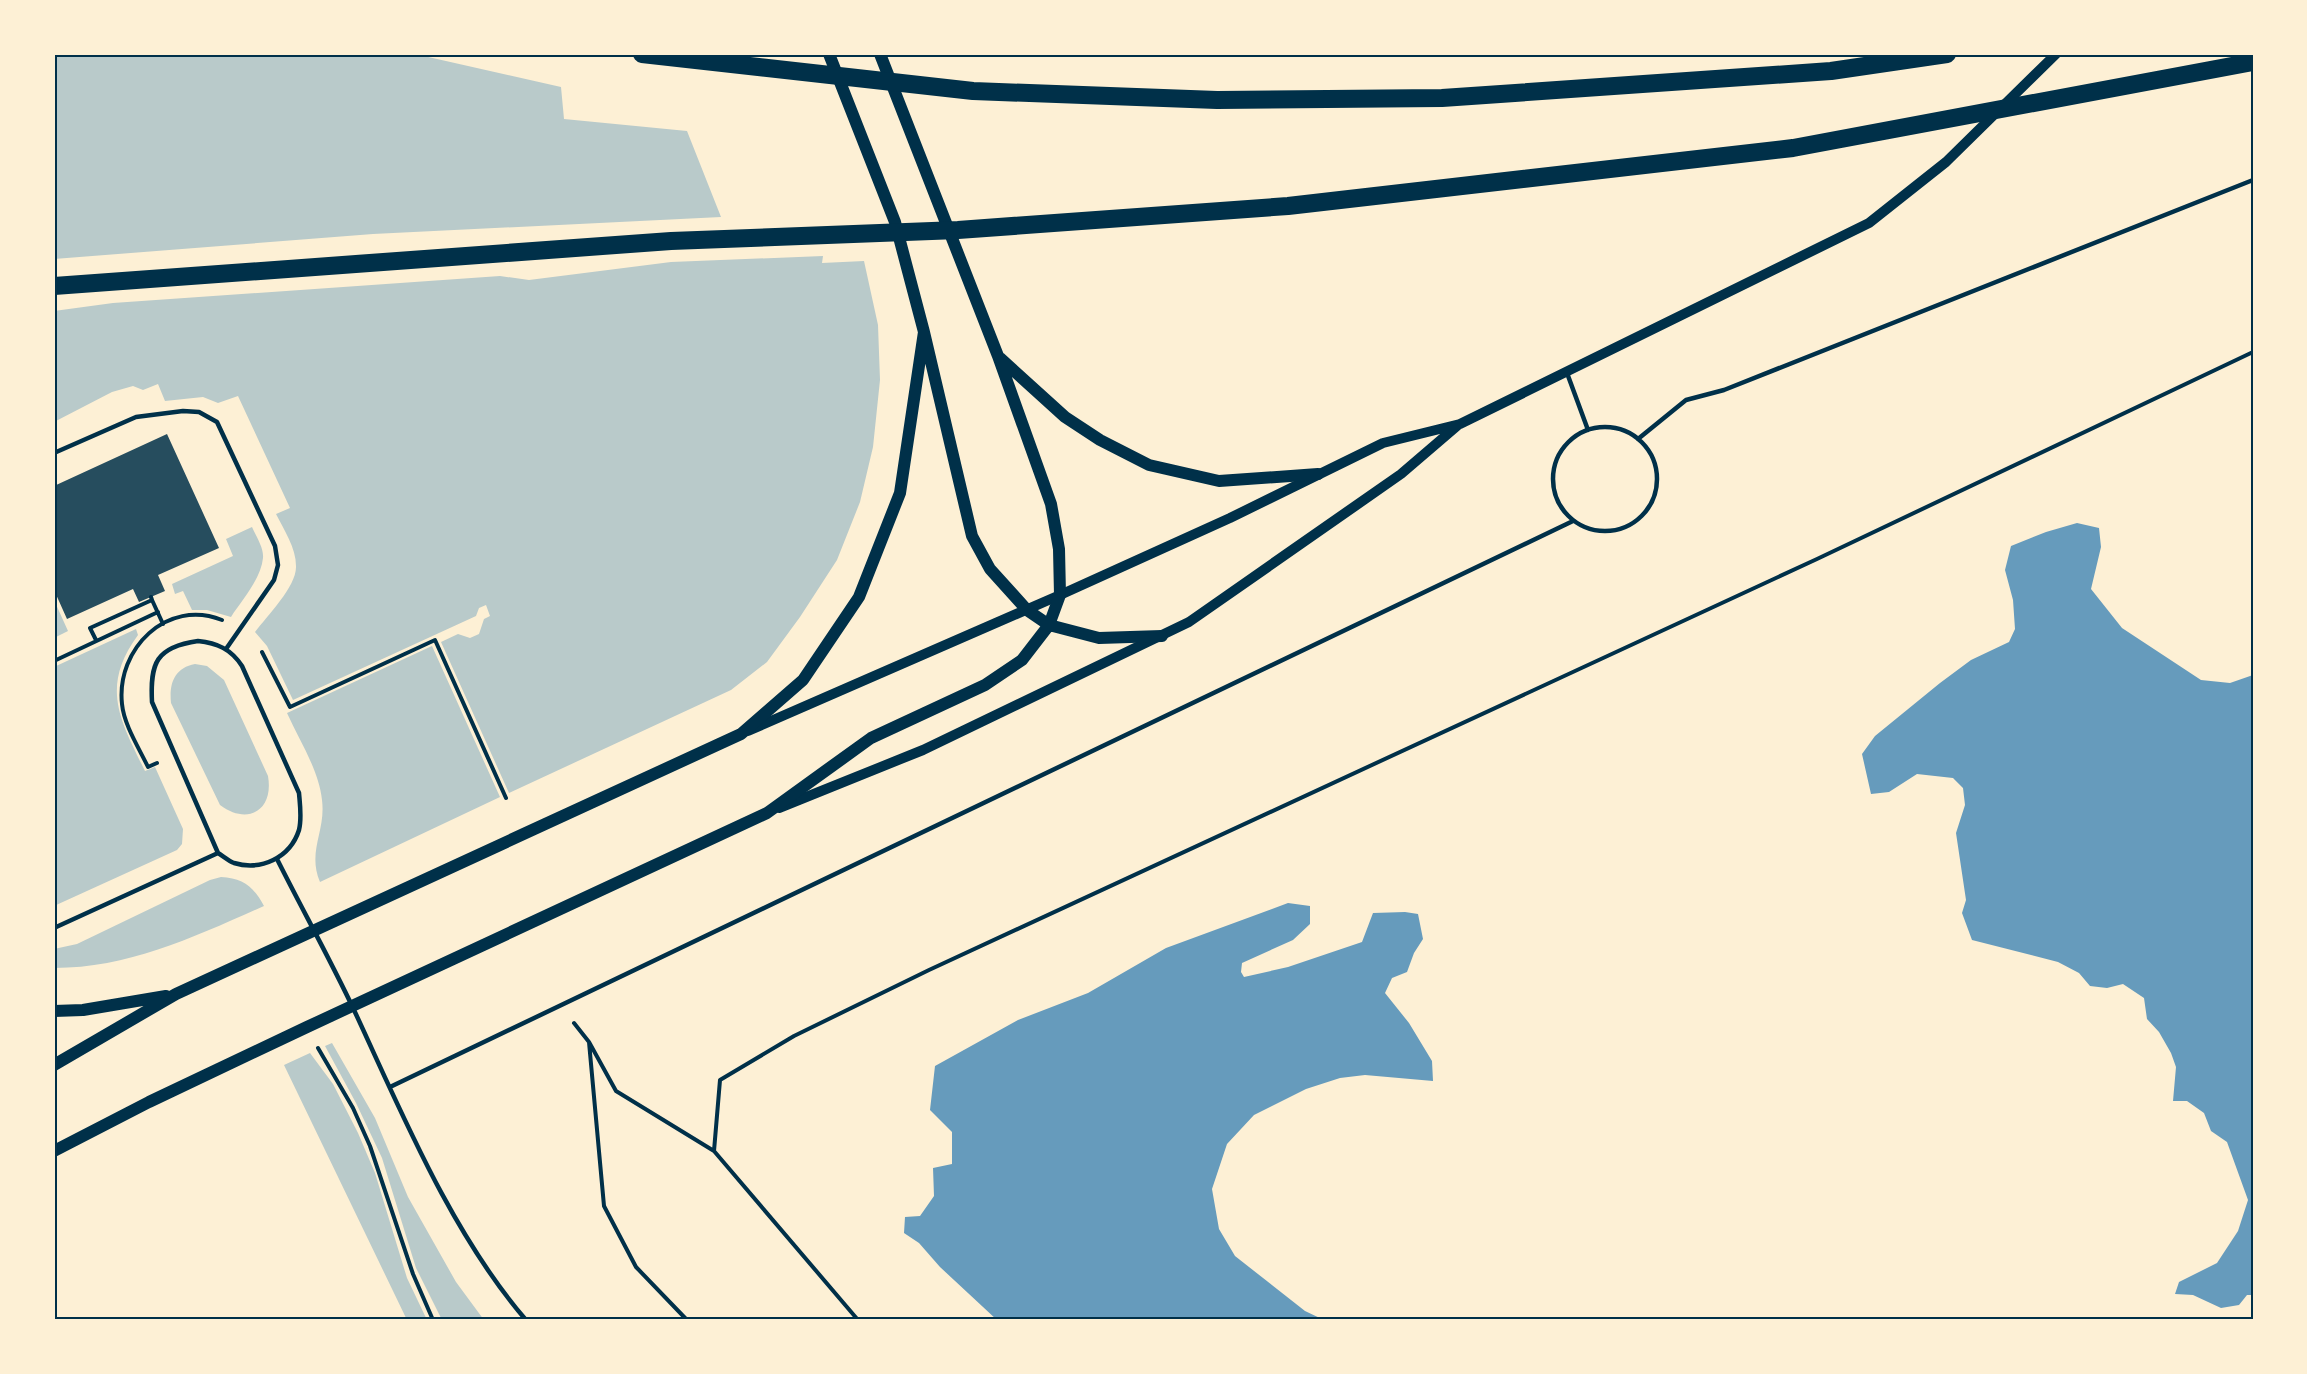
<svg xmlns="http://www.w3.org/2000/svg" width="2307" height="1374" viewBox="0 0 2307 1374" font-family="'Times New Roman',serif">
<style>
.green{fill:#b9caca}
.water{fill:#669bbc}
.building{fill:#264d5e}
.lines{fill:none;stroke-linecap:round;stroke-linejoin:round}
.path{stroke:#003049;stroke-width:4}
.service{stroke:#003049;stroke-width:4.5}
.tertiary{stroke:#003049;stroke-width:10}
.secondary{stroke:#003049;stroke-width:12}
.motorway{stroke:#003049;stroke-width:18}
.neatline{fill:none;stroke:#003049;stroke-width:2}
</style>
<rect width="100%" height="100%" fill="#fdf0d5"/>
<path class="green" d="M54,54H415L561,87L564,119L687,131L721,217L373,234L54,259Z
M823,256L822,263L864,261L878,325L880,380L873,447L860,502L837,560L800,617L767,662L731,690L509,793L441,642L458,634L470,638L479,634L484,619L490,616L486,605L479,608L476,616L293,700L267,646L255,632C267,616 297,586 296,566C296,548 284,530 276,514L290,508L238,396L218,403L203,397L165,401L158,384L143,390L133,386L112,392L54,422V311L113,303L500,276L529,280L671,262Z
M252,527C256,536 264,548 263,558C261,579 242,600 231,617L207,610H192L183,591L175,594L172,584L233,556L226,539Z
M54,600L68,631L54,638Z
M136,629L138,635C100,687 120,720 145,771L155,767L183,829L182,844L177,850L54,906V667Z
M432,646L500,797L320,882C307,851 326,832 322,800C319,770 299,740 287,713Z
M195,664L207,666L224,680L268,776C274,810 248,826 220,805L171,703C169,684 174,668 195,664Z
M221,877C243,878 254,887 264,906C196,936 130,968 54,968V949L77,944L210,880Z
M332,1043L375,1118L408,1197L456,1282L484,1320H442L416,1268L382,1158L356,1103L325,1046Z
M310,1053L333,1084L358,1133L375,1173L407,1278L427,1320H407L284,1065Z"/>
<path class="water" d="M2077,523L2099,528L2101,547L2091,589L2122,628L2201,680L2230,683L2253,675V800L2251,805L2253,812V1295H2247L2239,1305L2221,1308L2193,1295L2175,1294L2179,1282L2217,1263L2238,1231L2248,1200L2227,1142L2211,1131L2204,1113L2187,1101H2173L2176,1067L2171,1053L2159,1032L2147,1019L2144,998L2123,984L2107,988L2090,986L2079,973L2058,962L1972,940L1962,913L1966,900L1956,833L1965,805L1963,788L1953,778L1917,774L1889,792L1871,794L1862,754L1875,736L1940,683L1971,660L2009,642L2015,629L2013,600L2005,570L2011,546L2046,532Z
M1288,903L1310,906V924L1293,940L1242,963L1241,972L1244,977L1288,967L1362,942L1373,913L1405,912L1418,914L1423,939L1414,953L1407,972L1392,978L1385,993L1409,1023L1432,1061L1433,1081L1365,1075L1340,1078L1306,1089L1254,1115L1227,1144L1212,1189L1219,1229L1235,1256L1305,1311L1324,1320H997L940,1267L919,1243L904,1233L905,1217L920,1216L934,1196L933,1168L952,1164V1132L930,1110L935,1066L1018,1020L1088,993L1166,948Z"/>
<path class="building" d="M167,434L219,548L158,575L165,591L139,602L133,589L67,619L54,590V486Z"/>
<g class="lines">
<path class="path" d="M152,600L163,624
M96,640L90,628L152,600L151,597
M262,652L290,707L435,640L506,798
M54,661L158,612
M157,763L148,767C139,748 124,725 122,704C116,649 167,598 222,620
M574,1023L589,1042L604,1206L636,1267L687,1320
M589,1042L616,1091L714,1151L858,1320
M318,1048L353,1108L370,1146L413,1274L433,1320
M714,1151L720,1080L794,1036L929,970L1817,559L2253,352"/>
<path class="service" d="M1567,373L1588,430
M1553 479a52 52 0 1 1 104 0a52 52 0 1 1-104 0Z
M1638,439L1686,400L1724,390L2253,180
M54,453L136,417L183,411L199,412L217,422L275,546L278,565L274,580L226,649
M198,641C217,643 231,649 242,666L299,793C300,805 302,818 299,830C290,858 261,871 234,863C229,861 223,856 218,853L152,702C150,663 156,647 198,641Z
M277,859C302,909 330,959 354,1010C402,1113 451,1233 526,1320
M54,928L218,853
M390,1087L1573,521"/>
<path class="tertiary" d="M748,731L1060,595L1230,518L1383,443L1460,424L1869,223L1946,162L2056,54
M779,808L923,750L1189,622L1401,474L1457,426"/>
<path class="secondary" d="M829,54L895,222L924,332L972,536L990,569L1027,610L1049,625L1099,638L1162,636
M1000,358L1065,417L1100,440L1149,465L1219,481L1318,474
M54,1011L83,1010L166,996
M54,1065L176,994L741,734L803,680L859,597L900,493L924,332
M54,1151L149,1102L307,1027L767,813L871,738L985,685L1022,660L1049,625L1060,595L1059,549L1051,504L998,356L880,54"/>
<path class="motorway" d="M642,54L973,91L1217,100L1442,98L1831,71L1947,54
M54,286L671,241L958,230L1288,206L1793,148L2253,62"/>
</g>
<rect width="2307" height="1374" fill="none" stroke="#fdf0d5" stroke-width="111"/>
<rect x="56" y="56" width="2196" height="1262" class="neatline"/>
</svg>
